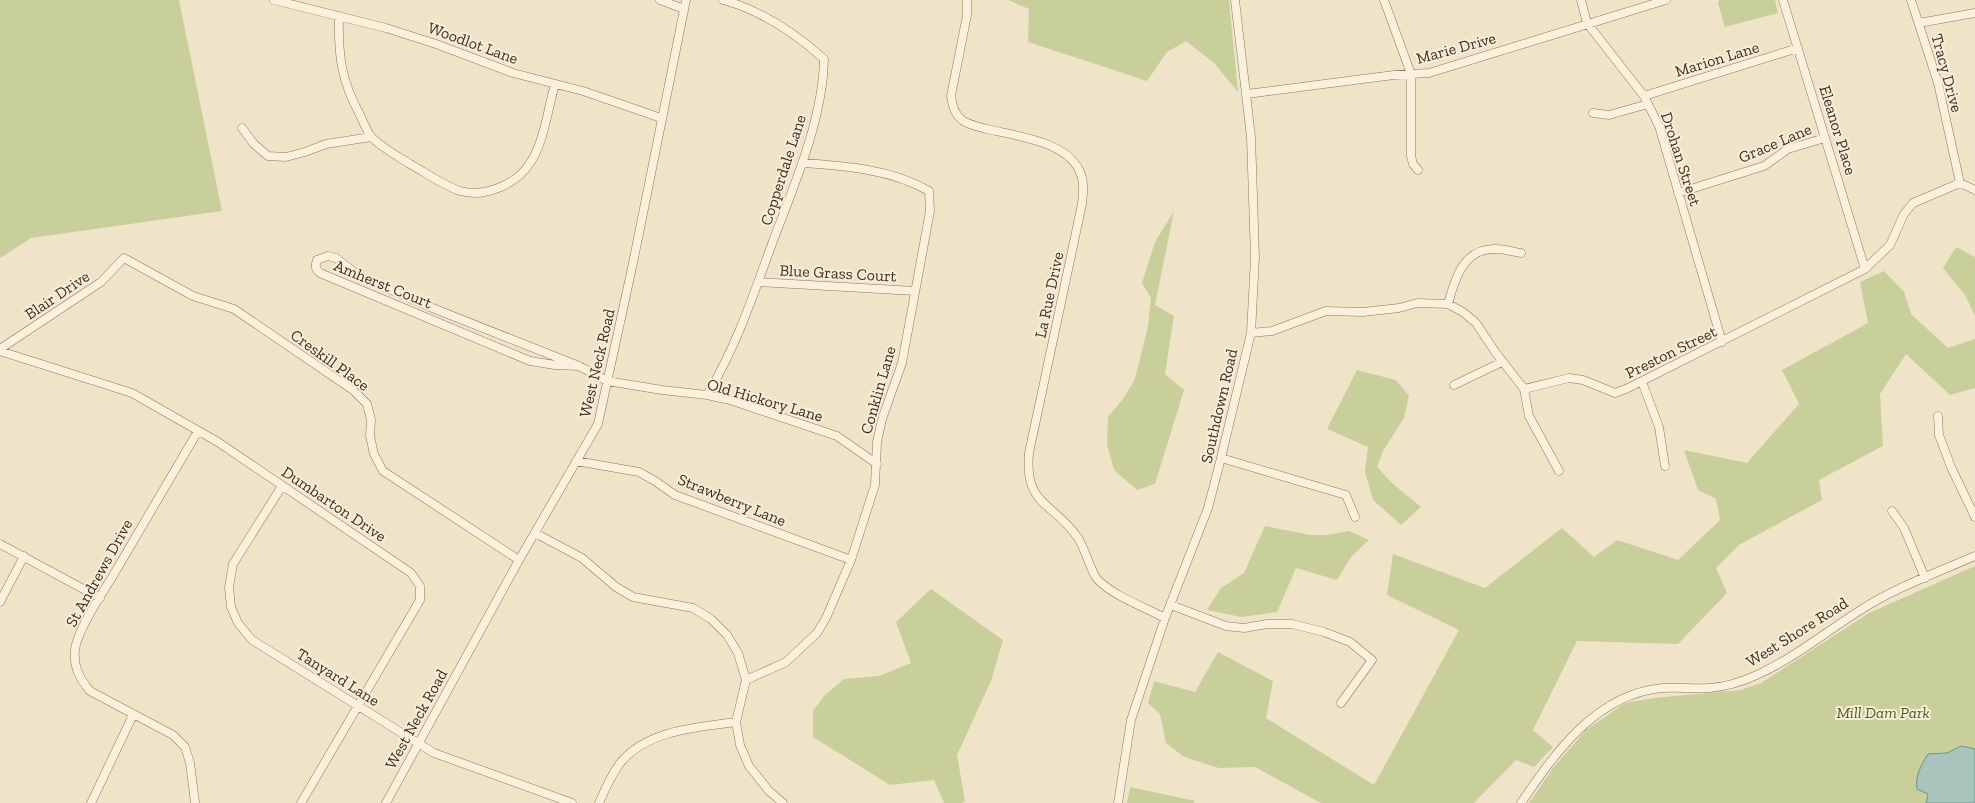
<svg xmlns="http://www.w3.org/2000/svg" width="1975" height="803" viewBox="0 0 1975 803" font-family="'Zilla Slab',serif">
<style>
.green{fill:#c9cf9b}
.water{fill:#a9c4bc;stroke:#6f938a}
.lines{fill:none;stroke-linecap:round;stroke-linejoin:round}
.minor-casing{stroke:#8d765c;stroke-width:9}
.minor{stroke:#faf1dc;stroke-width:8}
.labels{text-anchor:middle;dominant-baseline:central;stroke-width:4;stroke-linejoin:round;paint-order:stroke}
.street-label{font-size:16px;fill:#3d2e20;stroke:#f7eed8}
.park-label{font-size:16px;font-style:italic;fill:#4d5a26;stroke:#f7eed8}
</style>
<rect width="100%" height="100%" fill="#f0e4c8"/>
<path class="green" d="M0,0H179L222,211L31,238L0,258Z
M1008,0H1229L1238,92L1214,63L1186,41L1167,52L1147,81L1028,42L1029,9Z
M1719,0H1775L1778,13L1725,27L1718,3Z
M1174,211L1155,305L1174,316L1165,374L1184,390L1155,484L1137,490L1114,470L1107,445L1108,417L1123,399L1135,379L1148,326L1151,298L1142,283L1155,242Z
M1956,247L1975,257V316L1965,295L1943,268Z
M1884,271L1904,292L1911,314L1948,348L1975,339V388L1950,395L1906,354L1880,394L1883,446L1819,480L1822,500L1739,545L1716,568L1727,593L1678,644L1577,641L1533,730L1553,747L1534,767L1516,760L1474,803H1321L1255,767L1219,768L1184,757L1166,743L1160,714L1148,703L1154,681L1195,692L1218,652L1273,681L1266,718L1374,785L1459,630L1387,595L1393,554L1485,588L1562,528L1594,557L1617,540L1678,560L1720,520L1716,499L1698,490L1684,450L1747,463L1799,404L1782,370L1868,323L1860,282Z
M1357,370L1396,380L1409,396L1404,418L1383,451L1377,467L1392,483L1421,507L1401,525L1373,500L1365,472L1368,447L1327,429Z
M1265,526L1311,535H1327L1349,531L1369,540L1351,557L1337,580L1296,568L1277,612L1241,617L1207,610L1221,588L1244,573Z
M1975,566V803H1529L1553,768L1586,730L1625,703L1654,698L1740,690L1761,683L1869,613Z
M931,589L1003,640L991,681L957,755L965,801L962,803H944L934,780L890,785L813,737V711L824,696L844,679L879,676L911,663L896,622Z
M1130,787L1195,801L1194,803H1127Z"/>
<path class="water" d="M1961,746L1975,749V803H1926L1928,794L1917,789C1915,776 1921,765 1928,754L1947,753Z"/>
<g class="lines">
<g class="minor-casing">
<path id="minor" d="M274,0L386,28L436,44L513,73L583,91L661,118
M660,0L684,9
M967,0V15L951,96C952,105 954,114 962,120C969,125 979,127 987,129C1016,136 1065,141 1079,170C1085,181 1083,193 1082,204L1029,453C1024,507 1054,502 1078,538C1085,548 1091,573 1098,580C1114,596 1144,607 1165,618
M1384,0L1411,74V156L1413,164L1418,170
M1581,0L1587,23L1644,96L1659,126L1722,342
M1783,0L1865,269
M1911,0L1938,83L1960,183
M339,16C338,55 341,80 360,115C363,121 366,129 370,135C377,145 399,157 410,164C426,173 443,185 460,191C485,198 517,184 530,163C544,143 548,108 555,84
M1919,23L1975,13
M1247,94L1394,75L1429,73L1666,0
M1644,96L1798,48
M1593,113L1609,115L1648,104
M242,128L254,144L268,156L286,157L305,152L326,144L371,137
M1678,193L1764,166L1788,149L1825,138
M759,282L915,291
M1448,304C1455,278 1464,247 1497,249C1505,249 1513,252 1521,253
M1251,333L1272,331L1326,311L1363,312L1399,308L1417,303L1448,304L1463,312L1476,323L1496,353L1524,389L1569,378L1583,380L1615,393L1626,389L1865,269L1890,245L1904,214L1913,203L1960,183L1975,190
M0,349L101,282L124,258L193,296L234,309L353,390L367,404L371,420L370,436L374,454L383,471L519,560
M0,351L132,393L218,442L411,573L420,586V600L301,803
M579,366L555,365L530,361L320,273C315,269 315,266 317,260L328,256L336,258L359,276L430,307L579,366L607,381L662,390L707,395L730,400L837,436L877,464
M1642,382L1659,427L1665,466
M1454,385L1502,362
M1524,389L1529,416L1559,471
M707,395C736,348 754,293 773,241C794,186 823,119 824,59C795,33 760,10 723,0
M1938,416L1939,435L1951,467L1975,517
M1221,458L1346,495L1355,517
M576,461L639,472L655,481L675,495L851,560
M282,486L233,564L229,587L231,607L238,623L252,640L434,753L572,803
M1892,511L1904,528L1925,578
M535,533L582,558L616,587L633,597L693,608L711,619L727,635L738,653L746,680L736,722L740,745L749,766L769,791L783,803
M0,544L100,598
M0,602L24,556
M1171,605L1226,626L1244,628L1267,624H1292L1324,632L1350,642L1372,660L1341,703
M746,680L786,662L817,633L826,618L851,560L875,485L877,442L882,419L902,363L930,211L929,191C891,169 845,166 802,163
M91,803L133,715
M195,803L190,763L185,747L173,735L90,691C80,679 73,667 75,650C77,631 100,596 111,579C140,530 169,480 198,431
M386,803L519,560L598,424L633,263L686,0
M599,803C605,789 611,775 621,762C648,730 698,727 736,722
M1118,803L1131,720L1165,618L1208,508L1221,458L1251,333L1255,257L1251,137L1235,0
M1521,803C1555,753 1597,693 1663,688C1678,687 1694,689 1709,688C1726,687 1744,681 1759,674C1795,657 1826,632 1859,611C1894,588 1936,573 1975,556"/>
</g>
<use href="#minor" class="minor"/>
</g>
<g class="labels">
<g class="street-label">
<text transform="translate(473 43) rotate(20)">Woodlot Lane</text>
<text transform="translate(1456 48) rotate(-15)">Marie Drive</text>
<text transform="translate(1717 59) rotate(-17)">Marion Lane</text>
<text transform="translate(1947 73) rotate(75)">Tracy Drive</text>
<text transform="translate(1838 130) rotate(73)">Eleanor Place</text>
<text transform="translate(1775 143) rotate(-23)">Grace Lane</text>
<text transform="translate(1681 159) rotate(72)">Drohan Street</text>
<text transform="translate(783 170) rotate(-72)">Copperdale Lane</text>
<text transform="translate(838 273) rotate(3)">Blue Grass Court</text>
<text transform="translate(383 284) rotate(22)">Amherst Court</text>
<text transform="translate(57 295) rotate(-34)">Blair Drive</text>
<text transform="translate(1049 295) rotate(-78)">La Rue Drive</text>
<text transform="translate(1671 352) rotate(-26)">Preston Street</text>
<text transform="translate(330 360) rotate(36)">Creskill Place</text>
<text transform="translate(597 363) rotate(-77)">West Neck Road</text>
<text transform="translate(878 390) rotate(-74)">Conklin Lane</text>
<text transform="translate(765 400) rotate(16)">Old Hickory Lane</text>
<text transform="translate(1219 406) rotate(-77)">Southdown Road</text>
<text transform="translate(732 500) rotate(22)">Strawberry Lane</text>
<text transform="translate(334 504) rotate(34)">Dumbarton Drive</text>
<text transform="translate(99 573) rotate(-61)">St Andrews Drive</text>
<text transform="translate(1797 632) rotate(-32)">West Shore Road</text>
<text transform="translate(338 677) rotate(32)">Tanyard Lane</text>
<text transform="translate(416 719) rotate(-61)">West Neck Road</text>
</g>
<g class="park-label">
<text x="1883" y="712">Mill Dam Park</text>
</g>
</g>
</svg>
